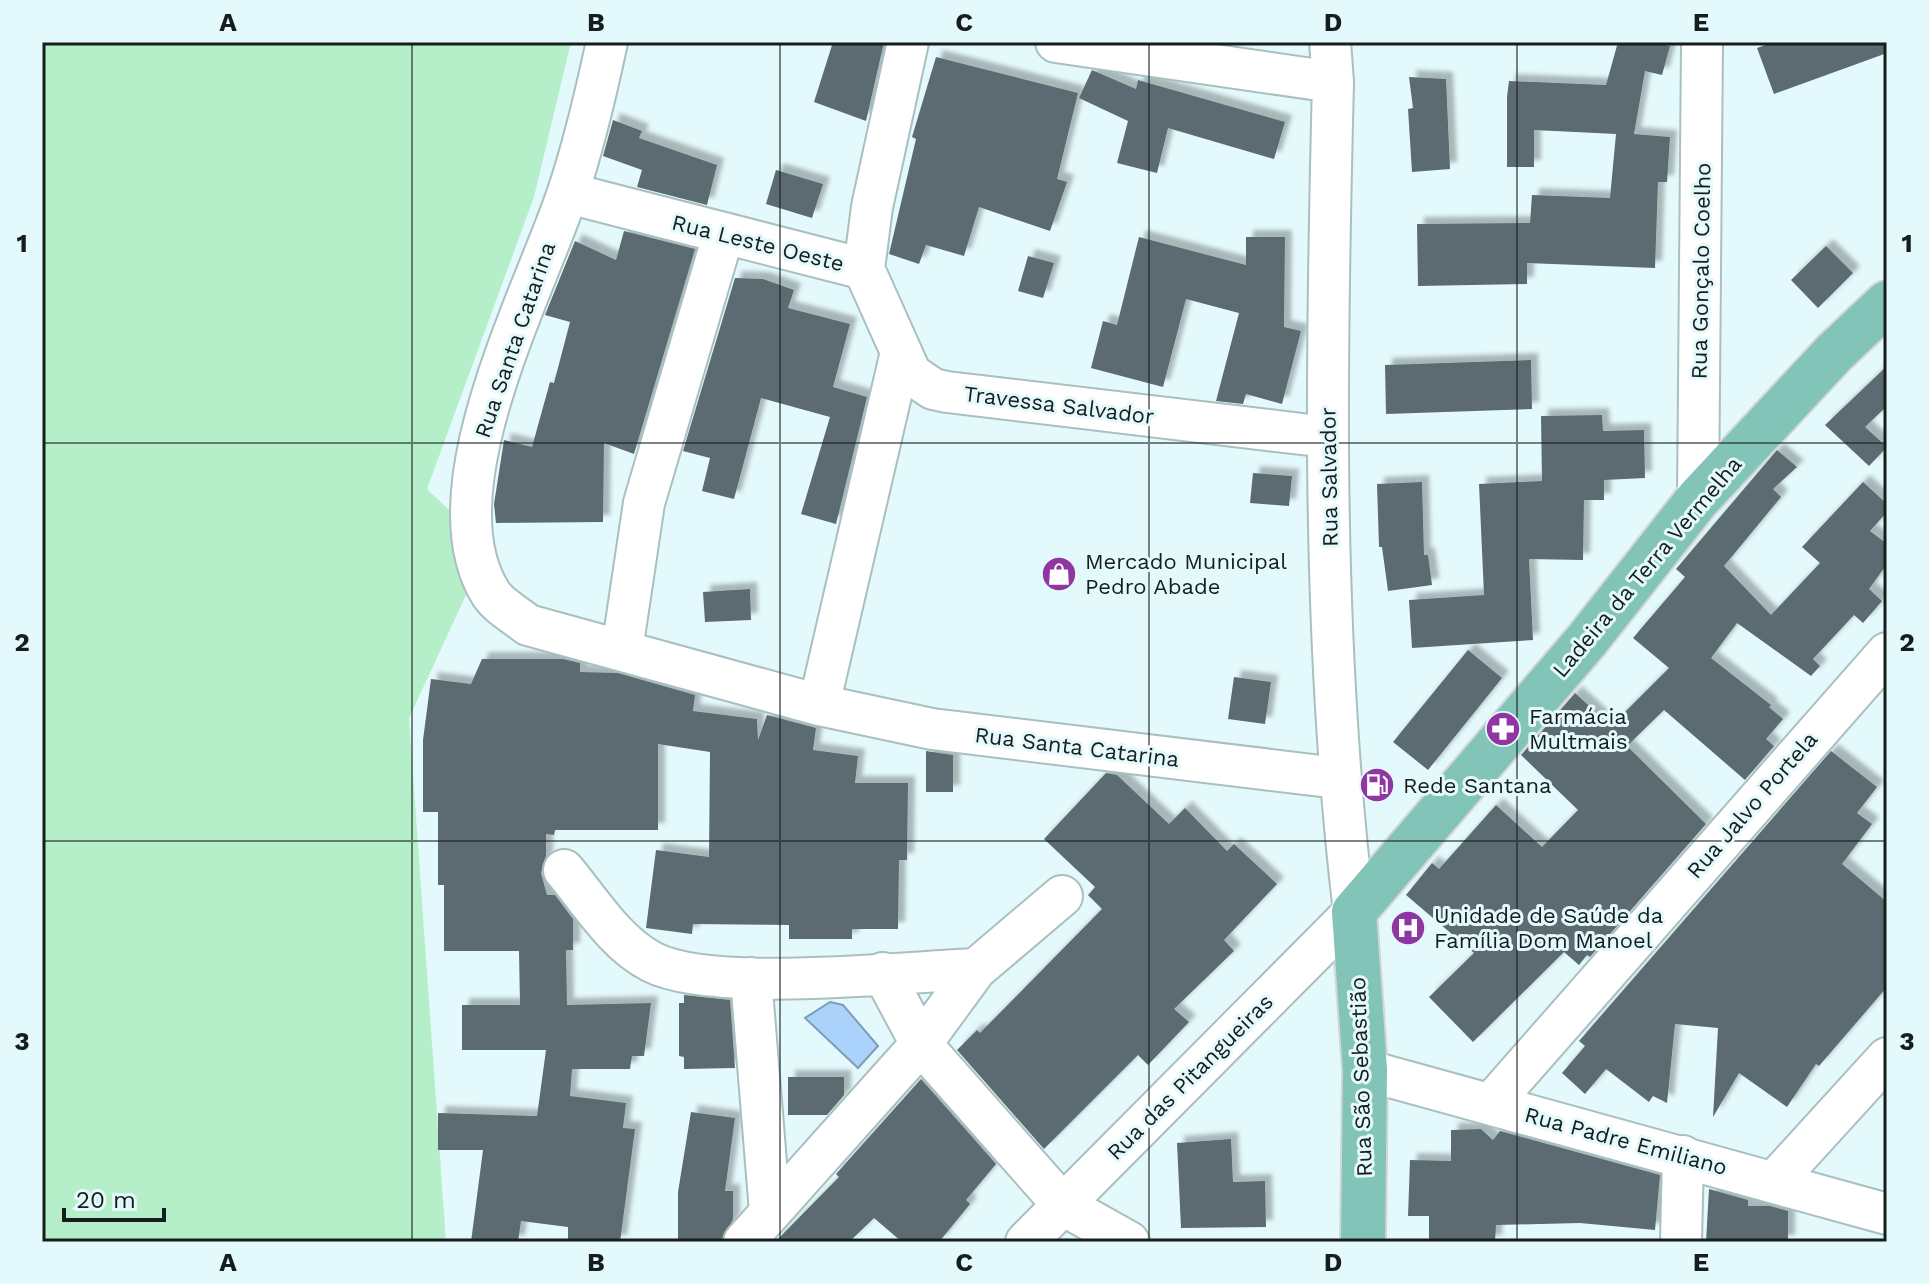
<svg xmlns="http://www.w3.org/2000/svg" width="1929" height="1284" viewBox="0 0 1929 1284" font-family="'Work Sans',sans-serif">
<style>
.green{fill:#b4efc9}
.water{fill:#abd2fa;stroke:#7e9cb8;stroke-width:2}
.building{fill:#5b6b72;filter:url(#shadow)}
.lines{fill:none;stroke-linecap:round;stroke-linejoin:round}
.minor-casing{stroke:#aabfc0;stroke-width:44}
.major-casing{stroke:#d5d6d6;stroke-width:48}
.minor{stroke:#fff;stroke-width:40}
.major{stroke:#83c4b9;stroke-width:44}
.grid{fill:none;stroke:#151d1d;stroke-width:2;stroke-opacity:0.55}
.labels{text-anchor:middle;dominant-baseline:central;stroke-width:6;stroke-linejoin:round;paint-order:stroke}
.street-label{font-size:22px;fill:#151d1d;stroke:#e4f9fb}
.poi-label{font-size:22px;fill:#151d1d;stroke:#e4f9fb;text-anchor:start}
.neatline{fill:none;stroke:#151d1d;stroke-width:3}
.grid-label{font-size:26px;text-anchor:middle;font-weight:bold;fill:#151d1d}
</style>
<defs>
<filter id="shadow"><feDropShadow dx="7" dy="-7" stdDeviation="2" flood-color="#0004"/></filter>
</defs>
<rect width="100%" height="100%" fill="#e4f9fb"/>
<path class="green" d="M42,42H571L534,197L427,489L449,510L466,595L409,718L446,1242H42Z"/>
<path class="water" d="M830,1002L843,1005L878,1046L858,1068L805,1018Z"/>
<path class="building" d="M833,42H884L866,121L814,102Z
M1618,42H1654L1670,46L1662,75L1645,71L1634,134L1670,137L1667,182H1658L1655,268L1527,263V284L1418,286L1417,224L1530,223L1532,195L1610,198L1616,134L1534,130V167H1507V97L1509,81L1606,85Z
M1774,42H1887V53L1774,94L1757,48Z
M936,57L1078,93L1057,179L1067,182L1050,231L979,207L964,256L926,245L919,264L889,254L916,139L912,137Z
M1092,70L1136,89L1138,80L1285,122L1274,159L1168,128L1157,173L1117,163L1128,121L1079,98Z
M1409,77L1446,79L1450,169L1412,172L1408,109L1413,108Z
M613,120L642,131L639,138L717,165L707,205L637,187L642,170L603,156Z
M776,170L823,184L812,218L766,204Z
M624,231L695,249L634,454L604,443L603,522L496,523L494,504L504,440L532,447L550,382L554,383L570,322L545,315L575,241L616,260Z
M1139,237L1246,265V237H1285L1284,327L1301,331L1282,404L1246,394L1243,404L1216,401L1239,313L1186,299L1163,387L1091,368L1103,321L1117,325Z
M1826,246L1853,273L1818,308L1791,280Z
M1028,256L1054,263L1043,298L1018,291Z
M735,278L763,279L794,290L788,308L850,324L833,387L867,397L836,524L801,514L830,417L761,398L734,499L702,491L710,458L683,451Z
M1531,360L1532,409L1386,414L1385,365Z
M1887,366V406L1865,427L1887,447L1869,466L1825,425Z
M1602,415L1603,431L1644,430L1645,478L1604,480V500H1584L1583,560L1529,559L1533,640L1412,648L1409,600L1484,595L1479,484L1542,481L1541,416Z
M1777,450L1797,467L1773,489L1781,497L1724,566L1771,615L1820,563L1802,547L1863,482L1887,504V512L1870,531L1887,544V564L1869,589L1882,601L1863,623L1854,615L1813,659L1820,666L1811,676L1737,623L1711,658L1771,705L1769,707L1783,719L1766,739L1774,746L1745,780L1664,710L1627,746L1706,824L1590,957L1587,955L1579,965L1564,952L1473,1042L1429,997L1474,953L1406,895L1432,863L1439,869L1496,805L1542,847L1578,810L1521,755L1575,693L1611,726L1669,668L1633,638L1685,577L1676,569Z
M1253,473L1292,476L1289,506L1250,503Z
M1422,482L1424,555H1428L1432,585L1388,591L1382,547H1379L1377,484Z
M750,589L751,620L705,622L703,592Z
M1468,650L1502,678L1428,770L1393,742Z
M482,659H563L580,663V672L618,673L695,695L693,711L757,719L758,740L767,715L816,728L813,750L858,756L855,783H908L907,860H899L898,929H852V939H789V925L693,924L692,934L646,928L656,850L709,857L710,752L658,744V830H555L554,835L546,834V856L541,873L547,895H555L573,919V950H566L567,1005L651,1003L644,1056H632L630,1069H572L570,1096L626,1103L623,1128L635,1129L620,1242H568V1227L521,1221L518,1242H471L483,1150H438V1113L537,1116L546,1050H462V1005H520L519,951H444V885H438V812H423V740L431,679L471,684Z
M1234,677L1271,682L1265,724L1228,719Z
M926,751L953,755V792H926Z
M1831,751L1877,787L1857,813L1872,824L1842,864L1887,902V987L1819,1066L1816,1064L1787,1107L1739,1073L1713,1117L1718,1028L1675,1024L1667,1103L1653,1096L1649,1102L1606,1069L1585,1094L1562,1073L1585,1046L1579,1041Z
M1106,773L1117,775L1169,824L1185,808L1227,851L1234,844L1277,884L1224,940L1234,951L1174,1009L1189,1022L1148,1065L1138,1055L1044,1149L957,1050L977,1030L980,1033L1102,909L1088,895L1095,887L1044,839Z
M684,995L730,1000L735,1068L684,1069V1057L679,1056V1003H684Z
M788,1077H844V1095L827,1115H788Z
M921,1079L996,1164L966,1200L970,1204L939,1242H902L874,1218L849,1242H775L839,1177L836,1174Z
M691,1112L735,1118L725,1191H733V1219L722,1242H678V1192Z
M1481,1129L1493,1140L1500,1131L1660,1175L1655,1230L1580,1223L1496,1225L1495,1242H1429V1216H1408L1410,1160L1451,1161V1130Z
M1231,1139L1233,1182L1265,1181L1266,1227L1181,1228L1177,1143Z
M1709,1189L1748,1200V1206H1770L1788,1211V1242H1706Z"/>
<g class="lines">
<g class="minor-casing">
<path id="minor" d="M607,42C596,93 584,146 567,195C533,296 427,493 491,594C499,606 517,616 528,625L819,705L932,729L1338,778
M908,42L872,207L864,269L911,374L933,389L947,392L1327,437
M1056,42L1333,82
M568,193L864,269
M1698,499L1702,42
M622,650L644,503L723,236
M819,705L901,352
M564,870C590,901 615,943 652,962C712,993 903,972 976,969
M1062,896L976,969L921,1044L1063,1205L1129,1242
M751,978L770,1212
M1365,1070L1887,1214
M1491,1104L1887,653
M1774,1182L1887,1058
M744,1242L921,1044L883,973
M1026,1242L1354,912C1321,637 1326,359 1333,82L1330,42
M1681,1242L1683,1156"/>
</g>
<g class="major-casing">
<path id="major" d="M1363,1242L1365,1070L1354,912L1587,640L1698,499L1834,353L1887,303"/>
</g>
<use href="#minor" class="minor"/>
<use href="#major" class="major"/>
</g>
<path class="grid" d="M412,42V1242M780,42V1242M1149,42V1242M1517,42V1242M42,443H1887M42,841H1887"/>
<defs>
<g id="shop-disc" transform="scale(1.8)"><circle r="9.5" fill="#8f36a2" stroke="#e4f9fb"/><path d="M-5-2.5h2.3a2.7 3.5 0 0 1 5.4 0H5L5.5 6h-11ZM-1.5-2.5h3a1.5 2.3 0 0 0-3 0Z" fill="#fff"/></g>
<g id="pharmacy-disc" transform="scale(1.8)"><circle r="9.5" fill="#8f36a2" stroke="#e4f9fb"/><path d="M-2-6h4v4h4v4h-4v4h-4v-4h-4v-4h4Z" fill="#fff"/></g>
<g id="fuel-disc" transform="scale(1.8)"><circle r="9.5" fill="#8f36a2" stroke="#e4f9fb"/><path d="M-5.5-6h7V0h2V4h1.3V-2.5L3-4.5l.8-.8L6-3V5H2.5V1h-1V6h-7ZM-4.2-4.7v3.2H.2V-4.7Z" fill="#fff"/></g>
<g id="hospital-disc" transform="scale(1.8)"><circle r="9.5" fill="#8f36a2" stroke="#e4f9fb"/><path d="M-5-5h3v3.5h4V-5h3V5h-3V1.5h-4V5h-3Z" fill="#fff"/></g>
</defs>
<g fill-rule="evenodd">
<use href="#shop-disc" x="1059" y="574"/>
<use href="#pharmacy-disc" x="1503" y="729"/>
<use href="#fuel-disc" x="1377" y="785"/>
<use href="#hospital-disc" x="1408" y="928"/>
</g>
<g class="labels">
<g class="street-label">
<text transform="translate(758 243) rotate(14)">Rua Leste Oeste</text>
<text transform="translate(1701 271) rotate(-89)">Rua Gonçalo Coelho</text>
<text transform="translate(515 340) rotate(-71)">Rua Santa Catarina</text>
<text transform="translate(1059 405) rotate(7)">Travessa Salvador</text>
<text transform="translate(1329 477) rotate(-91)">Rua Salvador</text>
<text transform="translate(1647 567) rotate(-50)">Ladeira da Terra Vermelha</text>
<text transform="translate(1077 747) rotate(7)">Rua Santa Catarina</text>
<text transform="translate(1752 805) rotate(-49)">Rua Jalvo Portela</text>
<text transform="translate(1190 1077) rotate(-45)">Rua das Pitangueiras</text>
<text transform="translate(1361 1077) rotate(-92)">Rua São Sebastião</text>
<text transform="translate(1626 1141) rotate(15)">Rua Padre Emiliano</text>
</g>
<g class="poi-label">
<text x="1085" y="561">Mercado Municipal<tspan x="1085" dy="25">Pedro Abade</tspan></text>
<text x="1529" y="716">Farmácia<tspan x="1529" dy="25">Multmais</tspan></text>
<text x="1403" y="785">Rede Santana</text>
<text x="1434" y="915">Unidade de Saúde da<tspan x="1434" dy="25">Família Dom Manoel</tspan></text>
</g>
</g>
<rect width="1929" height="1284" fill="none" stroke="#e4f9fb" stroke-width="88"/>
<path d="M64 1208v12h100v-12" fill="none" stroke="#151d1d" stroke-width="4"/>
<text x="76" y="1208" font-size="24" fill="#151d1d" stroke="#e4f9fb" stroke-width="6" paint-order="stroke">20 m</text>
<rect x="44" y="44" width="1841" height="1196" class="neatline"/>
<g class="grid-label">
<text x="228" y="31">A</text>
<text x="596" y="31">B</text>
<text x="964" y="31">C</text>
<text x="1333" y="31">D</text>
<text x="1701" y="31">E</text>
<text x="22" y="252">1</text>
<text x="1907" y="252">1</text>
<text x="22" y="651">2</text>
<text x="1907" y="651">2</text>
<text x="22" y="1050">3</text>
<text x="1907" y="1050">3</text>
<text x="228" y="1271">A</text>
<text x="596" y="1271">B</text>
<text x="964" y="1271">C</text>
<text x="1333" y="1271">D</text>
<text x="1701" y="1271">E</text>
</g>
</svg>
